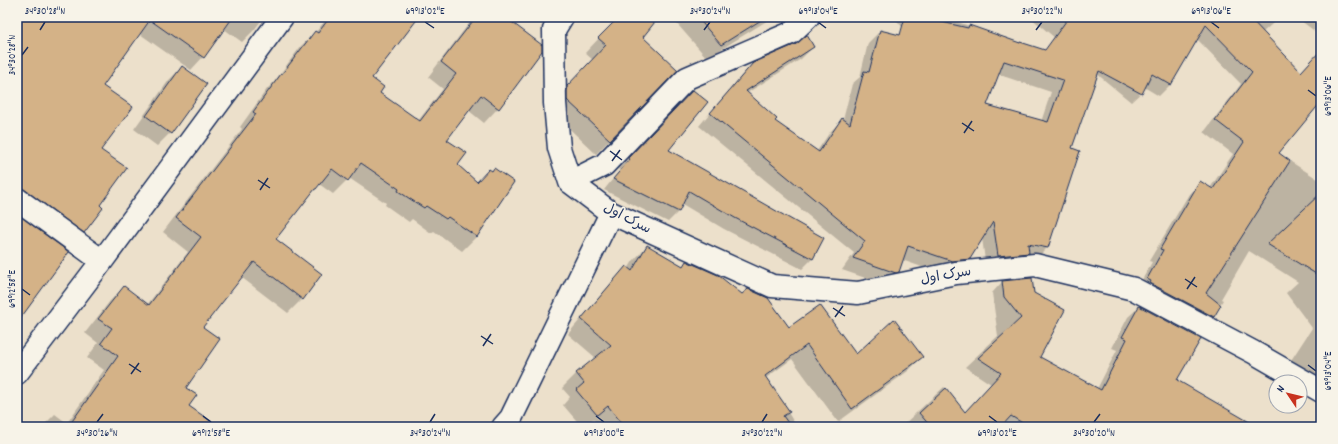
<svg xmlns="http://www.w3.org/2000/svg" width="1338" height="444" viewBox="0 0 1338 444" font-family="Dekko,'Playpen Sans Arabic',sans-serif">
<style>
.shadow{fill:#0003;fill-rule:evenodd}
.building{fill:#d4b287;stroke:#1b2f5e;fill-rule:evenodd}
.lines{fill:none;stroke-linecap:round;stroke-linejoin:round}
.minor-casing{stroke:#1b2f5e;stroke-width:25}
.minor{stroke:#f7f3e8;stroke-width:22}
.ticks{fill:none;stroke:#1b2f5e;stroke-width:1.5}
.labels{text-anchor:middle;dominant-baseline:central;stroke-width:3.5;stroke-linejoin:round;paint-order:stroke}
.street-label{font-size:14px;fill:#1b2f5e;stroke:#f7f3e8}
.neatline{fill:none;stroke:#1b2f5e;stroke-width:1.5}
.ticks-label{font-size:10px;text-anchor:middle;fill:#1b2f5e}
</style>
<rect width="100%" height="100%" fill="#ece0cb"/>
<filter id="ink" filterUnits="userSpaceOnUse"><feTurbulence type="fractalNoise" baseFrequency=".025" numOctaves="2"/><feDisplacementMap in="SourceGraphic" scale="8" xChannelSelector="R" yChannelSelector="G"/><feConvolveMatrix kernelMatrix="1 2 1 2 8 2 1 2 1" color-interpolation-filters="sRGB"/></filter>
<g filter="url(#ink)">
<path class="shadow" d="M17,17H264L254,30L242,42L224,29L203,57L191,70L140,34L102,86L99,205L84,232L71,244L17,205Z
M328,17H417L371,78L379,93L418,121L443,89L428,77L474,17H504L541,51L498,108L484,123L468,110L446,140L456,166L477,183H513L476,237L462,251L434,231L431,233L412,219L409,222L385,205L386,203L349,178L333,194L319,184L307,197L274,239L302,299L288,313L241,277L201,328L185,388L188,406L199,427H42L55,414L67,423L104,370L87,358L98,343L85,333L110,301L124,287L147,305L188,252L163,232L242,129L240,127L267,89L274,82L301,46L316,32Z
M619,17H657L642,37L676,70L596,154L554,114V101L593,60L585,53Z
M671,17H773L707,58Z
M894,17H947V18L1019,44L1086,64L1030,17H1280L1263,32L1301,72L1321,50V109L1315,108L1277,153L1321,181V394L1284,371L1312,328L1286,293L1298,282L1249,251L1221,299L1223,300L1213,316L1201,328L1136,291L1152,262L1149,261L1189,194L1201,182L1210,188L1233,154L1204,132L1241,84L1197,39L1171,84L1159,96L1144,87L1143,91L1131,102L1097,74L1071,149L1079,152L1047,248L1035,260L986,268L982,238L969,258L957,271L939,273L902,260L898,271L885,284H883L842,270L854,253L699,126L741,76L754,64L813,47L801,59L747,93L773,121L817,151L830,132L842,120H843L852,84L860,77L868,43L880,31L911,38ZM997,74L1051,92L1041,122L986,105Z
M1296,17H1321V36Z
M182,67L205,84L170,133L157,146L134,129L169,80Z
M682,102L668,150L813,258L802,269L724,229L682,204L679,211L668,222L604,190L620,170L618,169Z
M647,246L682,266L687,262L789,329L855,356L922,357L908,371L838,422L792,359L766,378L797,427H599L593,419L584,427H582L563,405L570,397L562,388L576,374L596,358L568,334L612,282L626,268L628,269L633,261Z
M1031,279L1038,357L1097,389L1117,350L1112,348L1128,317L1139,307L1175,380L1252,427H901L944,387L964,413L991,384L965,367L998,336L992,293L1002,282Z"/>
<path class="building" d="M17,17H233L204,58L150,20L103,86L133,107L101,150L127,168L100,205L103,208L84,233L24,189L17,187Z
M330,17H419L372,78L384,87L380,93L420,121L456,74L441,62L476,17H505L542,45V51L499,109L481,95L447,140L467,153L458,165L477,182L489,169L492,171L494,168L514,182L477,237L448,217L446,219L426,206L424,208L398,191L399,189L361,163L348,181L332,169L316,189H315L276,239L322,274L303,300L254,262L203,327L220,339L186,388L197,395L189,406L219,427H68L118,356L101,343L112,328L98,319L124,286L149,305L201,237L176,218L256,114L253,112L281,74H282L315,31L318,33Z
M619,17H659L643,37L678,70L610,140L567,100V86L606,45L598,38Z
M697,17H766L721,45Z
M905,17H920L968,28L969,25L1020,43V42L1045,50L1069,17H1249L1301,72L1321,50V102L1279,153L1290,161L1206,293L1221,305L1214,317L1150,283L1151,281L1147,279L1163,250L1160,249L1200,181L1213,189L1244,142L1215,120L1252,72L1206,25L1171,85L1152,74L1142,94L1099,71L1072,148L1080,151L1048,248L1028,244L1029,253L998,256L993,222L970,259L952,261L908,246L899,272L896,273L853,258L865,241L710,113L753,63L796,44L807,35L814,47L746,91L777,119L775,121L819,152L842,118L850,124L864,71L869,72L880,30L900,35ZM1004,61L1063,80L1048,122L987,105Z
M182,66L207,84L171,134L146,116Z
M693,90L708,102L669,150L824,238L813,259L735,218L689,191L679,212L613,179L630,159L628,158Z
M1321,193V277L1267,244Z
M17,214L69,252L17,323Z
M647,245L683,266L686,261L718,275L742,294L748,289L768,298L789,327L820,305L856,354L894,319L923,357L852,409L807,345L765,376L790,412L783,416L791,427H625L608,406L597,415L576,390L584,383L576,373L611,345L581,319L626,266L632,271Z
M1032,278L1034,293L1065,310L1040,357L1101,390L1127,339L1122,337L1139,306L1201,339L1177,380L1258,427H1029L1011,416L1001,427H931L919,413L946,388L965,412L1001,373L978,358L1021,318L1004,297L1002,281Z"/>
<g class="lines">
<g class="minor-casing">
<path id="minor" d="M562,17L554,30L555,103L559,148L570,182
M570,182L611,213L772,286L858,293L956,273L1035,265L1134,289L1253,352L1321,391
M570,182L604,165L687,78L791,33L808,17
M17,199L102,261
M17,373L102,261L282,17
M503,427L511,418L611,213"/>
</g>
<use href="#minor" class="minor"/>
</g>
</g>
<path class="ticks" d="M425,22L434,28M818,22L826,28M1211,22L1219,28M40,30L45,22M704,30L710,22M1036,30L1042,22M22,55L28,47M1308,90L1316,96M962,123L974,131M964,133L972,121M610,151L622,160M612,161L620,150M258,180L270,188M260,190L268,178M1185,279L1197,287M22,289L30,295M1187,289L1195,277M833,308L845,316M835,317L843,306M481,336L493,344M483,346L491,334M129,364L141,372M1308,365L1316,371M131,374L139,363M203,416L211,422M596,416L604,422M989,416L997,422M97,422L103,414M430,422L435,414M762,422L767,414M1094,422L1100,414"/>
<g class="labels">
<g class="street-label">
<text transform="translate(627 219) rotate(27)">سرک اول</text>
<text transform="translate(946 276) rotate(-10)">سرک اول</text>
</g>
</g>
<rect width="1338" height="444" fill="none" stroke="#f7f3e8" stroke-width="44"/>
<g transform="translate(1288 394) rotate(305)"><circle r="19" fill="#f7f3e8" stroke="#9fa5b1"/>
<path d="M0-3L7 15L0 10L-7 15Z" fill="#c8321e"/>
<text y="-6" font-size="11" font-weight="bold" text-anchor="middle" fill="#1b2f5e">N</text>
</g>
<rect x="22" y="22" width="1294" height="400" class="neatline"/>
<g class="ticks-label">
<text x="45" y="14">34°30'28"N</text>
<text x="425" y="14">69°13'02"E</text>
<text x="710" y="14">34°30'24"N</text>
<text x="818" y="14">69°13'04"E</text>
<text x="1042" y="14">34°30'22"N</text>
<text x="1211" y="14">69°13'06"E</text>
<text transform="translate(11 55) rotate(-90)" y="4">34°30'28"N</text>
<text transform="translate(1327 96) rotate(-90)" y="4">69°13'06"E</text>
<text transform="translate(11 289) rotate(-90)" y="4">69°12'58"E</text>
<text transform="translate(1327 371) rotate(-90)" y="4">69°13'04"E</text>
<text x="97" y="436">34°30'26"N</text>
<text x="211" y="436">69°12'58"E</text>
<text x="430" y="436">34°30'24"N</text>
<text x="604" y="436">69°13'00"E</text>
<text x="762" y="436">34°30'22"N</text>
<text x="997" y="436">69°13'02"E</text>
<text x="1094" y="436">34°30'20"N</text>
</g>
</svg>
